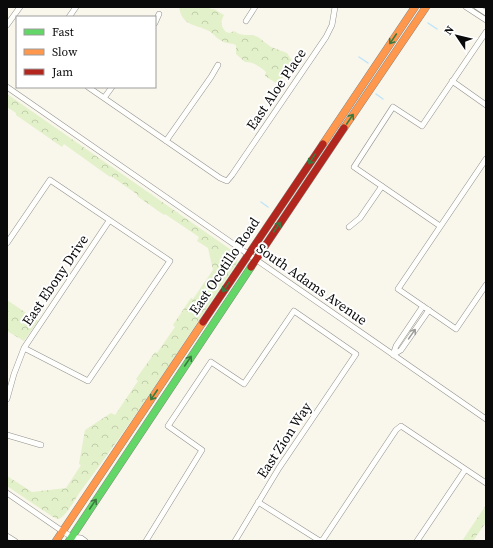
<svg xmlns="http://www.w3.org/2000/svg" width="493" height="548" viewBox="0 0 493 548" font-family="'Source Serif 4',serif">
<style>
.park{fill:url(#park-crowns)}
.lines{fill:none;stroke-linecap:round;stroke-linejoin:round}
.stream{stroke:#bee5f8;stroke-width:1.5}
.street-casing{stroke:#92908c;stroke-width:6}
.fast-casing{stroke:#888782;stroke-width:8}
.slow-casing{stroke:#888782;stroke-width:8}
.jam-casing{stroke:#888782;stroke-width:8}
.street{stroke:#fefefc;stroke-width:5}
.fast{stroke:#63d668;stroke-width:7}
.slow{stroke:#ff974d;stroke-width:7}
.jam{stroke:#b3261e;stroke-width:7}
.oneway{stroke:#3b7a3e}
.oneway2{stroke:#9c9c9b}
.labels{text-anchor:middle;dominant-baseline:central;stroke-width:4;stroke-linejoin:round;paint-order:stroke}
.street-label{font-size:14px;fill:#0a0a0a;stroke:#fff}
</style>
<defs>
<pattern id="park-crowns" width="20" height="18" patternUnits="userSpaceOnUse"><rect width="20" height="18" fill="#e2f1c9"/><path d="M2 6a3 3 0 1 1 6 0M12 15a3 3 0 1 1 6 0" fill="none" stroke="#c1cdab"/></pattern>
</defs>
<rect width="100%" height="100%" fill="#f9f6ec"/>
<path class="park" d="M179,7H207L211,9H214L224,15C220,22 221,27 226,32L230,33L234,31L239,34L245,35H253L258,37L271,47L287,53L292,61L290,71L276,83L265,76L266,72C261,67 252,61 245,62L236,54V45C233,43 228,44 224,42C218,40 214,34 209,31C195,24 182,26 179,7Z
M7,94L237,254L238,257L237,263C185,340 136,418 80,492C75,499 66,517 58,519L53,517L7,486V476L32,492L66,488L81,465L79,464L85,430L111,413L115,415L138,381L136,379L155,352L157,353L175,327L173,325L191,298L193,299L213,270L208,248L197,241L199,237L165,214L164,215L137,196L138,195L111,176L110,177L64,144L62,147L16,115V113L7,107Z
M7,300L38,321L24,341L7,331Z
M486,505V522L473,541H462Z"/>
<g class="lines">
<path class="stream" d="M428,23L437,29
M359,57L368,63
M376,94L383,99
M261,202L268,207"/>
<g class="street-casing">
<path id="street" d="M466,7L486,20
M477,7L486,13
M69,17L76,7
M246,21L255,7
M155,23L159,14
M7,25L20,7
M452,81L486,105
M7,87L486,419
M88,87L220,178L227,181L232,175L326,37L332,25L335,7
M104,98L112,87
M166,141L211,77L218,65
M486,159L398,289L456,329L486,285
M440,226L354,167L393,107L422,126L486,32
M349,227L360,218L382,186
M7,243L50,180L170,261L88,381L24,348
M393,355L401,350L429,310
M393,355L396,346L423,306
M7,399L14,374L24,348L109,221
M7,435L41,445
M7,493L62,531L72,537L81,538L85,541
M258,502L320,541
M7,536L15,541
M146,541L202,450L168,426L211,362L244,384L294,311L356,354L279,468L235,541
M322,541L396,430L401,426L486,483
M417,541L465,470"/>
</g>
<g class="fast-casing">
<path id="fast" d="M69,541L251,267"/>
</g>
<g class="slow-casing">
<path id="slow" d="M344,128L426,7
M323,144L415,7
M56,541L203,322"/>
</g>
<g class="jam-casing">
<path id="jam" d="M251,267L344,128
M203,322L323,144"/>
</g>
<use href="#street" class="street"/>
<use href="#fast" class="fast"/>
<use href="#slow" class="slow"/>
<use href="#jam" class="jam"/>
</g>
<defs><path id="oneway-shaft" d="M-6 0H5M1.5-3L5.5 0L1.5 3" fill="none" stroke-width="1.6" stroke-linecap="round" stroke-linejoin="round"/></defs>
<g class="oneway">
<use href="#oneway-shaft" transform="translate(393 39) rotate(124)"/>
<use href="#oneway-shaft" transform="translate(350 119) rotate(-56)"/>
<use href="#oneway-shaft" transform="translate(312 159) rotate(124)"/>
<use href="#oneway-shaft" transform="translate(277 227) rotate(-56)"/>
<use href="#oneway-shaft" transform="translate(226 287) rotate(124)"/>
<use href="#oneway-shaft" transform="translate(188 361) rotate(-56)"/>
<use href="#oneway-shaft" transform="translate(154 395) rotate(124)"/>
<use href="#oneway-shaft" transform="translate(93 504) rotate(-56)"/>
</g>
<use class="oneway2" href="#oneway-shaft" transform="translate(412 334) rotate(-55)"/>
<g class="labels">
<g class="street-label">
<text transform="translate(276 89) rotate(-56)">East Aloe Place</text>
<text transform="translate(224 266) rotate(-56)">East Ocotillo Road</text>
<text transform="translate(55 280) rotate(-56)">East Ebony Drive</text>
<text transform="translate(312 284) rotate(35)">South Adams Avenue</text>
<text transform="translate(284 440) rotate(-57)">East Zion Way</text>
</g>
</g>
<rect width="493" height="548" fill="none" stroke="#0a0a0a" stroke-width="16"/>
<rect x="16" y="16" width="140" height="72" fill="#ffffff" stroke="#9d9d9d"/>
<rect x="24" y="29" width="20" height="6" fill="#63d668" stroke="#9d9d9d"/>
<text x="52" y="36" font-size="12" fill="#0a0a0a">Fast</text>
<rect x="24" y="49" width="20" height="6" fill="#ff974d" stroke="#9d9d9d"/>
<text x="52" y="56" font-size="12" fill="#0a0a0a">Slow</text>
<rect x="24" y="69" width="20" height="6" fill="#b3261e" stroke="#9d9d9d"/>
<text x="52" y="76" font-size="12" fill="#0a0a0a">Jam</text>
<g transform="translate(457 36) rotate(305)" stroke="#ffffff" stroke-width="3" paint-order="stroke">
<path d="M0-3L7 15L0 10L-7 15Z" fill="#0a0a0a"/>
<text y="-6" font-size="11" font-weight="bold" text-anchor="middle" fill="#0a0a0a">N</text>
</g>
</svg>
